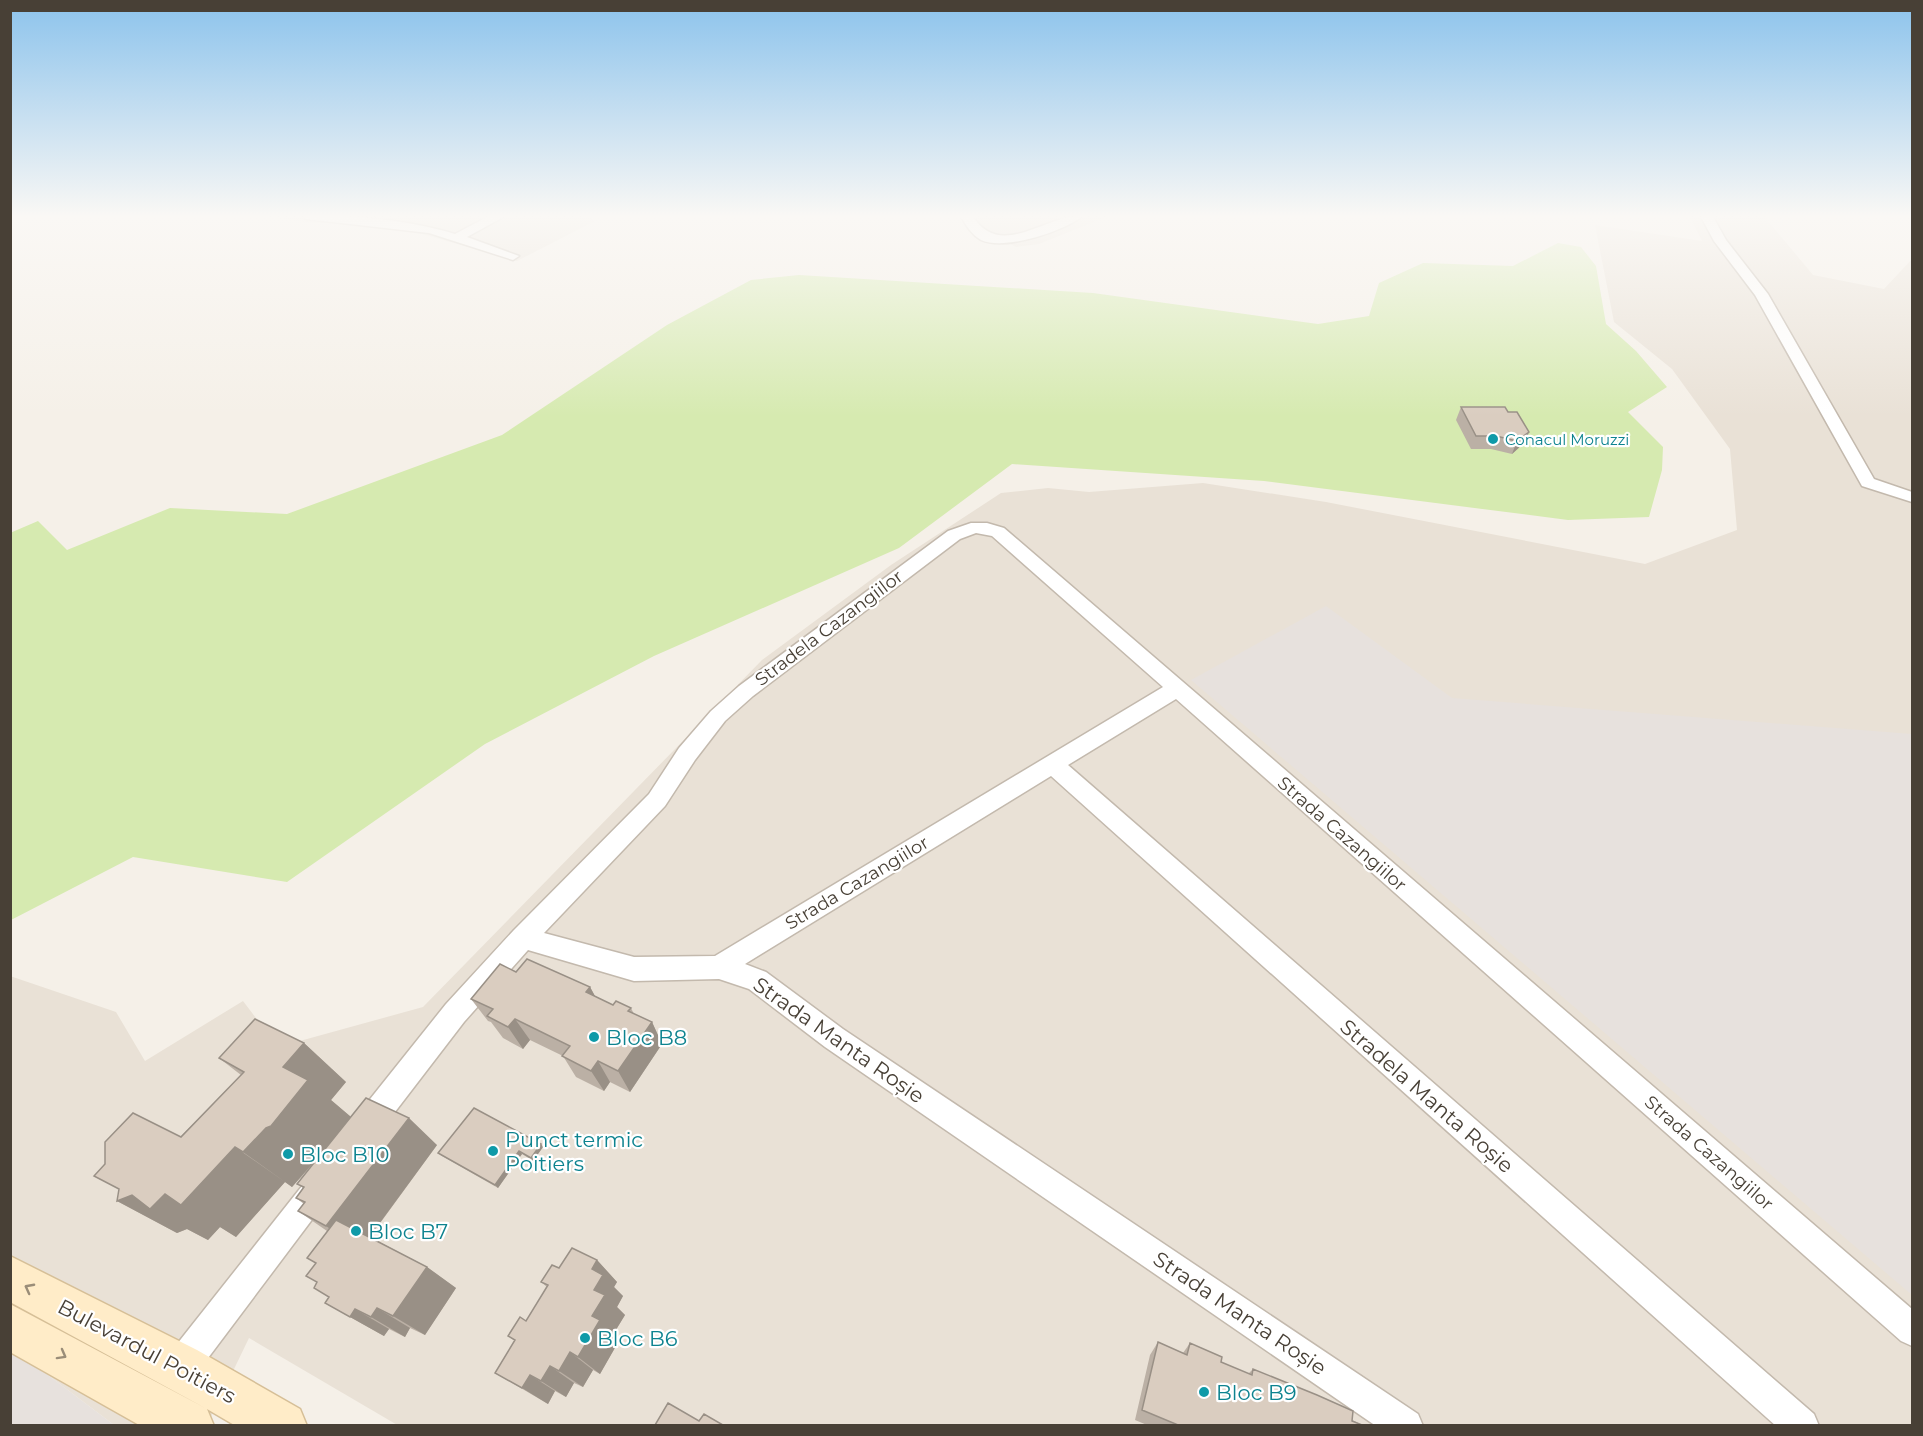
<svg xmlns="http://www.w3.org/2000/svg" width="1923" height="1436" viewBox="0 0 1923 1436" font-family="Montserrat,sans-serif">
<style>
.residential{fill:#e9e1d6}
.industrial{fill:#e7e1dd}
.green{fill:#d6eab0}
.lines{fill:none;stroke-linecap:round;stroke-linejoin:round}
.minor-casing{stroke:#c3b9ad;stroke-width:3}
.secondary-casing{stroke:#d6bf97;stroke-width:3}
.minor{fill:#fff;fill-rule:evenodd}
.secondary{fill:#ffecc8;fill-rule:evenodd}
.wall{fill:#bbb0a5}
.shaded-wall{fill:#999086}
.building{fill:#dacdc0;stroke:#999086;stroke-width:1.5}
.oneway{stroke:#9a8d78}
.culture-dot{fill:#0f9aa8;stroke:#fff;stroke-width:2}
.labels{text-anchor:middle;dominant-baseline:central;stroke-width:4.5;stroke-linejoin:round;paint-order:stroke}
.far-culture-label{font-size:15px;fill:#0d838f;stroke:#fff;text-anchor:start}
.street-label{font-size:18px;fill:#484036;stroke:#fff}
.near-culture-label{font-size:21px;fill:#0d838f;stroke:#fff;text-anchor:start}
.near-street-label{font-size:21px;fill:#484036;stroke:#fff}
</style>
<rect width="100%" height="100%" fill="#f5f0e8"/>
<path class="residential" d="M258,215H584L595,221L517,261L422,234L352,223H313Z
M976,215H1111L1039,244L1016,247L982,230Z
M1689,215H1763L1813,275L1884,289L1912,259V1425L399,1426L249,1338L207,1425H114L11,1347L10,976L116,1012L145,1061L243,1001L278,1047L423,1007L762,660L891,565L1001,493L1048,488L1089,492L1203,483L1326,502L1645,564L1737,530L1730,449L1672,369L1614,322L1595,225L1702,241Z"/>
<path class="industrial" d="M1326,606L1452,698L1912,734V1295L1191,680Z
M11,1347L114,1425H11Z"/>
<path class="green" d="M1558,243L1581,247L1596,266L1606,324L1636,351L1667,387L1628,412L1663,447L1662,470L1649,517L1568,520L1264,481L1012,464L899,548L654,656L485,744L287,882L133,857L11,920L10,533L38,521L67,550L170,508L287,514L502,435L667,325L751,280L799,275L1093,293L1318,324L1369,316L1379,283L1423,263L1513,266Z"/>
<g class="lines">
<g class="minor-casing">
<path id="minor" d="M300,215C351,215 406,219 455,234L491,215H507L467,237L519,256L513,260L429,233L306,219Z
M960,215H972C1000,261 1045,215 1084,215C1065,231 1005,251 981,240C971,234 966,225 960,215Z
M1700,215H1712L1726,240L1768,294L1874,479L1912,492V502L1862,486L1755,295L1714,241Z
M971,523H987L1004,528L1912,1309V1346L1901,1341L1176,699L1068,765L1814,1414L1819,1426H1776L1051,776L745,964L766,972L843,1029L1418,1414L1423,1426H1376L825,1047L749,989L719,979L634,981L528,950L464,1022L375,1138L365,1142L355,1138L351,1128L355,1118L446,1004L514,930L649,794L679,748L711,711L739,686L948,531ZM976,533L992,536L1163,687L715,956L634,957L544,933L665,806L695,760L725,721L753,696L960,539Z
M316,1176L326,1181L331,1191L326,1201L190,1382L178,1386L166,1382L162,1370L166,1358L306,1181Z"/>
</g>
<g class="secondary-casing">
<path id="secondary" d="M10,1256L197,1350L300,1409L307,1426H236L207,1409L214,1426H141L10,1352V1304L207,1409L10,1302Z"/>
</g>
<use href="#minor" class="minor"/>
<use href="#secondary" class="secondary"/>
</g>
<path class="wall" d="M1461,407L1508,412L1529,432L1523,444L1512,454L1491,449H1471L1456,420Z
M516,972L590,987L595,996L613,1005L631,1008L634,1014L652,1022L662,1044L630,1092L610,1082L604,1091L576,1077L563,1056L530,1040L523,1049L503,1038L491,1022L488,1021L471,999Z
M304,1043L346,1082L331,1100L351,1117L437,1145L370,1237L427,1267L456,1288L425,1335L410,1328L405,1337L389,1329L384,1336L325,1303L329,1297L316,1283V1263L327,1231L298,1211L304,1204L296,1198L303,1188L297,1184L314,1163L292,1187L285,1182L236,1237L220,1227L208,1240L187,1229L177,1233L117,1201L241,1075L219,1058Z
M541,1144L543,1147L533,1161L522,1154L498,1188L442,1156L438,1153Z
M597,1260L617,1282L614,1287L623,1296L617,1307L625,1315L614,1333L620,1339L600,1374L593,1370L583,1387L574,1383L566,1397L555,1391L548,1404L495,1373L515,1341L508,1336L526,1321L547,1287L541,1282L559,1268Z
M1158,1342L1183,1353L1190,1343L1221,1362L1248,1374L1253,1369L1362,1425H1147L1135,1420L1150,1355Z"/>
<path class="shaded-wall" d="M1529,432L1523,444L1512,454L1517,441Z
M590,987L602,1009L586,992Z
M515,1019L530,1040L523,1049L508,1027Z
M652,1022L662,1044L630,1092L618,1071Z
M304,1043L346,1082L331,1100L351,1117L317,1162L313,1163L292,1187L243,1152L283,1067Z
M598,1061L610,1082L604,1091L591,1071Z
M409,1118L437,1145L360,1250L326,1226Z
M541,1144L543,1147L533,1161L531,1158Z
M235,1147L285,1182L236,1237L220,1227L208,1240L187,1229L177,1233L117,1201L132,1195L165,1194Z
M519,1151L522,1154L498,1188L495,1185Z
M597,1260L617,1282L614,1287L623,1296L617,1307L625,1315L614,1333L620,1339L600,1374L578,1357L594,1290L592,1269Z
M427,1267L456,1288L425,1335L393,1316Z
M377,1308L410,1328L405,1337L371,1317Z
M355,1309L389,1329L384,1336L350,1317Z
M570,1352L593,1370L583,1387L559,1371Z
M550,1366L574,1383L566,1397L541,1381Z
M530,1375L555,1391L548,1404L522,1388Z"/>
<path class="building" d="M1461,407H1505L1508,412H1517L1529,432L1517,441L1496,436H1476Z
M527,959L590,987L586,992L613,1005L616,1001L631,1008L628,1011L652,1022L618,1071L598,1061L591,1071L562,1056L570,1046L515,1019L508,1027L487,1016L493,1009L471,999L500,964L516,972Z
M255,1019L304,1043L283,1067L308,1080L271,1126L266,1128L243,1152L235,1147L181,1205L165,1194L150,1209L132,1195L117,1201L119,1189L94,1176L105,1164V1142L133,1113L181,1137L244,1072L219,1058Z
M366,1098L409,1118L326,1226L298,1211L305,1202L296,1198L304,1187L297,1184Z
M474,1108L541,1144L531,1158L519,1151L495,1185L438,1153Z
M336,1220L427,1267L393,1316L377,1308L371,1317L355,1309L350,1317L325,1303L329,1297L314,1288L317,1282L306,1276L316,1263L307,1258Z
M572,1248L597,1260L592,1269L603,1275L594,1290L605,1295L592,1316L600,1320L578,1357L570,1352L559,1371L550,1366L541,1381L530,1375L522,1388L495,1373L515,1340L508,1336L520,1317L526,1321L548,1285L541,1282L552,1265L559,1268Z
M1158,1342L1187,1355L1190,1343L1222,1357L1221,1362L1252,1375L1253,1369L1317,1395L1353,1411L1352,1421L1362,1425H1178L1142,1410Z
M668,1403L699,1421L704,1414L723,1425H655Z"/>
<defs><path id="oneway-chevron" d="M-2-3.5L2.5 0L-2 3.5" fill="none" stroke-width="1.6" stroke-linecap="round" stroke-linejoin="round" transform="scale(1.5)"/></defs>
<g class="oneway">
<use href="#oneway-chevron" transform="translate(29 1288) rotate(-152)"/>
<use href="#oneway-chevron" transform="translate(62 1355) rotate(29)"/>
</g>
<linearGradient id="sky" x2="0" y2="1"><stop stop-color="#8cc3ec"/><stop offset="0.52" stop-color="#faf8f5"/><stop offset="1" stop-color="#faf8f5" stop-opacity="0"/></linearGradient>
<rect width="1923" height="416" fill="url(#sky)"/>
<g class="culture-dot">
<circle cx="1493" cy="439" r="6"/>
<circle cx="594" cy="1037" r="6"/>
<circle cx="493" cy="1151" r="6"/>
<circle cx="288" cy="1154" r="6"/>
<circle cx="356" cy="1231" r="6"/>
<circle cx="585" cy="1338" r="6"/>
<circle cx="1204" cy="1392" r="6"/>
</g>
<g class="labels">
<g class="far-culture-label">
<text x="1505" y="439">Conacul Moruzzi</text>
</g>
<g class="street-label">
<text transform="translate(829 628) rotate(-37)">Stradela Cazangiilor</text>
<text transform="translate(1342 834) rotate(41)">Strada Cazangiilor</text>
<text transform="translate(857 883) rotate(-31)">Strada Cazangiilor</text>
<text transform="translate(1709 1153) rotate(41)">Strada Cazangiilor</text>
</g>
<g class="near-culture-label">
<text x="606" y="1037">Bloc B8</text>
<text x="505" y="1139">Punct termic<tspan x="505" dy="24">Poitiers</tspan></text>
<text x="300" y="1154">Bloc B10</text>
<text x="368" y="1231">Bloc B7</text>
<text x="597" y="1338">Bloc B6</text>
<text x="1216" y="1392">Bloc B9</text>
</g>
<g class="near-street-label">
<text transform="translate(839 1040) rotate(35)">Strada Manta Roșie</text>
<text transform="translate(1427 1096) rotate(41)">Stradela Manta Roșie</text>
<text transform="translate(1240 1313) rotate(34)">Strada Manta Roșie</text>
<text transform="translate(147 1351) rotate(28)">Bulevardul Poitiers</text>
</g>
</g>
<rect width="1923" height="1436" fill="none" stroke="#484036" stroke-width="24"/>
</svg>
